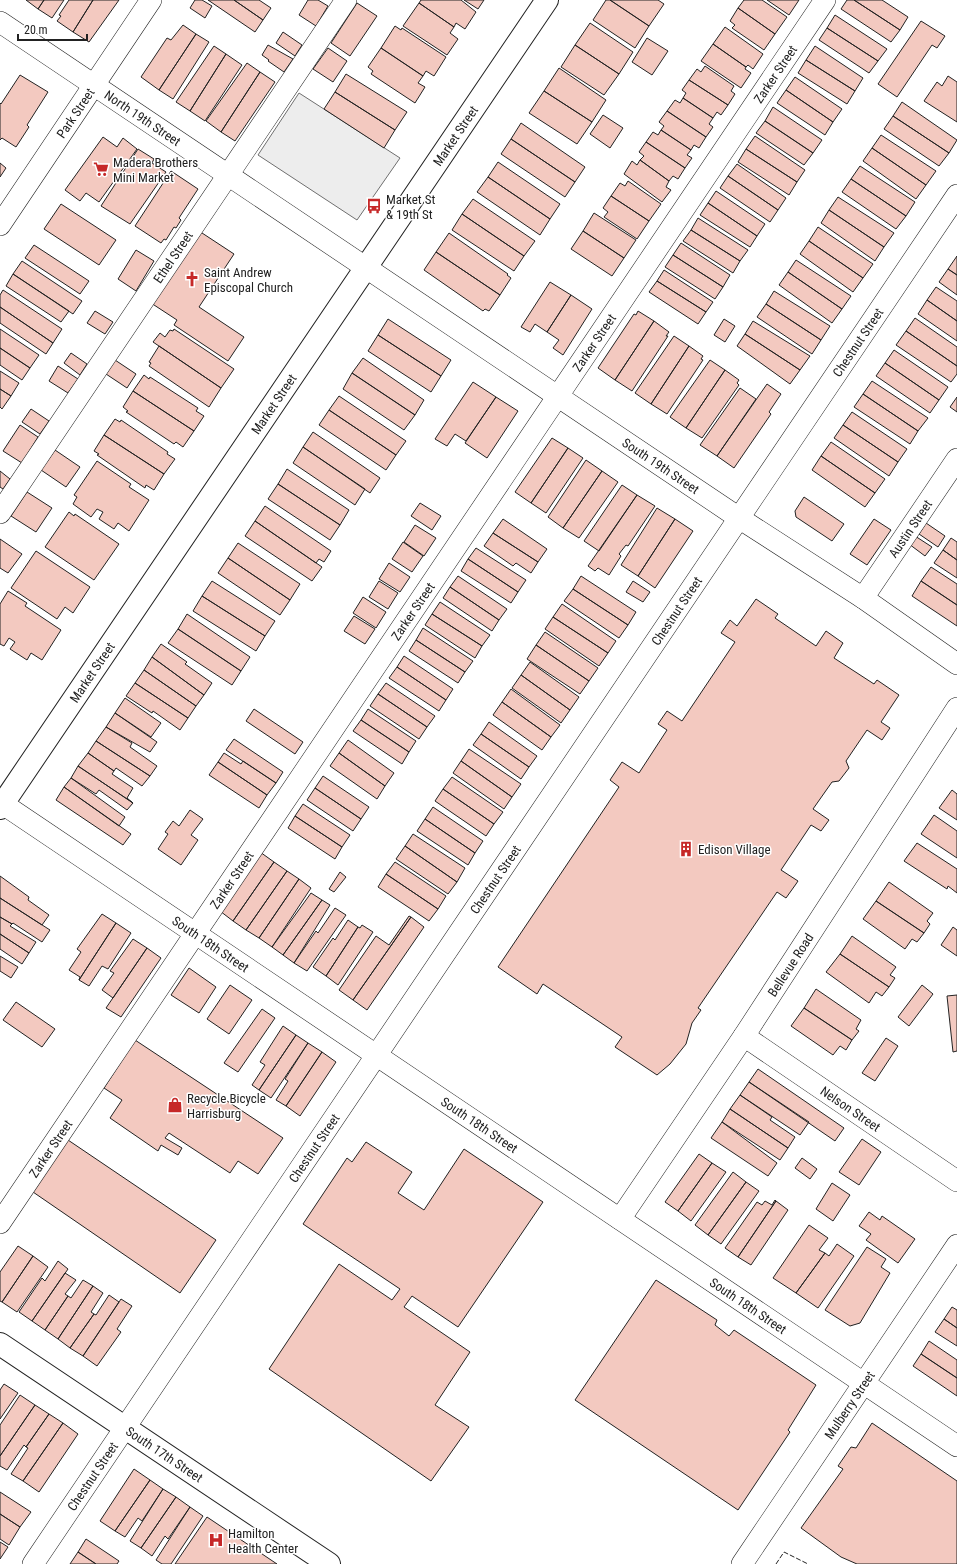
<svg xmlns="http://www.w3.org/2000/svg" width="957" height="1564" viewBox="0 0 957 1564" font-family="'Roboto Condensed',sans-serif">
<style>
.parking{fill:#ededed;stroke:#6f6f6f}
.building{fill:#f3c9c0;stroke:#222}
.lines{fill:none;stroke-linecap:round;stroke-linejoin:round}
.street-casing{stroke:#222;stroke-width:22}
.secondary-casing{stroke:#222;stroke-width:24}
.primary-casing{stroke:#222;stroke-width:24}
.street{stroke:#fff;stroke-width:21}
.secondary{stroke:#fff;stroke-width:22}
.primary{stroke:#fff;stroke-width:22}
.fence{stroke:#222;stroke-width:1;stroke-dasharray:5 2;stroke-linecap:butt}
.labels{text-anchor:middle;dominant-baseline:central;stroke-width:3;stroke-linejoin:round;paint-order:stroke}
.street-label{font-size:13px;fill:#222;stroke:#fff}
.poi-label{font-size:13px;fill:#222;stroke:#fff;text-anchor:start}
</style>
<rect width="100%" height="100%" fill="#fff"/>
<path class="parking" d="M299,93L400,158L357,220L258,155Z"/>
<path class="building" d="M26,0H44L38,9Z
M44,0H64L52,18L38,9Z
M69,0H93L73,32L57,21L61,16L59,15Z
M93,0H119L89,42L73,32Z
M195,0H202L212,6L205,18L190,8Z
M208,0H234L263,20L255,32Z
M234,0H259L271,8L263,20Z
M308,0H318L328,6L316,26L299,15Z
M421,0H461L476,12L465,29L456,23L454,27L419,3Z
M464,0H484L478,9Z
M606,0H610L649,26L635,48L593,20Z
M610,0H658L664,4L649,26Z
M744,0H762L787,17L775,34L738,8Z
M767,0H799L789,15Z
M847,0H854L900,30L891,42L841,9Z
M854,0H882L908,17L900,30Z
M357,3L377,16L350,56L331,43Z
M419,3L454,27L450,33L458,39L447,55L403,26Z
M738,8L775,34L764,50L732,28L735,25L730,21Z
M835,15L887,49L878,61L827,28Z
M921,21L945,36L937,48L932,45L897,97L878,84Z
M590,23L633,52L619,74L575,45Z
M183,25L196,34L159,90L141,77L167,38L171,40Z
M395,26L401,30L402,28L446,57L434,76L426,71L423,76L381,48Z
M725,27L763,54L753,69L748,65L746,67L713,44Z
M827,28L878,61L869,73L819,40Z
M283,32L302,45L295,56L276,43Z
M196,34L209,42L173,99L159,90Z
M647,38L668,51L652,75L632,62Z
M713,44L746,67L745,69L751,73L741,88L701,61Z
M268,45L293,59L284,72L268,61L269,60L262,55Z
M575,45L619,74L604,95L561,67Z
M214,46L226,54L190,111L176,102Z
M815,46L863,78L855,91L806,60Z
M328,48L347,61L333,82L313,69Z
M381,48L423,76L418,83L425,87L415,103L371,74L373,71L368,67Z
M226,54L242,65L205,121L190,111Z
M806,60L855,91L847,104L798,73Z
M247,63L260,72L221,132L206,121Z
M705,66L734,86L731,91L735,94L728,105L689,80L697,69L701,72Z
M559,68L606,100L592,122L544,91Z
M260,72L275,82L235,141L221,132Z
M346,74L407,112L395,130L335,92Z
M20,75L48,92L27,125L29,127L16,147L2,138L0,140V103L1,104Z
M948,76L957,82V122L924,101L937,82L942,86Z
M795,77L842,109L833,122L786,90Z
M689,80L728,105L721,115L717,112L713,118L683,98L686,93L682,90Z
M786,90L833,122L825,135L777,103Z
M544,91L592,122L577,144L529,113Z
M335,92L395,130L384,148L324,109Z
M683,98L713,118L709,124L713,127L706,137L667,111L675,100L680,103Z
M902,102L957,140L949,153L893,116Z
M773,107L822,140L813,153L765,121Z
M667,111L706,137L699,148L694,145L691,150L661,130L664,126L659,122Z
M603,115L623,128L610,148L590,134Z
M893,116L949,153L939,166L884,129Z
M765,121L813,153L804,165L756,133Z
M521,123L585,167L575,182L511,139Z
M661,130L691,150L687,155L692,158L685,168L646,142L653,132L658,135Z
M881,135L936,171L926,185L872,148Z
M755,136L805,170L797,182L746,149Z
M103,137L117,147L123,138L137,149L99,202L86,193L80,201L65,190Z
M511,139L575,182L565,197L501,154Z
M646,142L685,168L678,179L673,176L669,181L640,160L644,156L639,152Z
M872,148L926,185L916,199L863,161Z
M138,149L154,159L152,163L166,172L130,224L101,206Z
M746,149L797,182L789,195L738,162Z
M640,160L669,181L666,187L671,190L662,202L624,174L632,161L637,165Z
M498,162L560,204L550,219L488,177Z
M0,163L6,168L0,177Z
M737,164L786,198L778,210L728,176Z
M860,166L915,202L906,216L851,179Z
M171,171L198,189L179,218L181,220L176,228L174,227L166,240L164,239L161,243L135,226Z
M728,176L778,210L770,222L720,188Z
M488,177L550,219L540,235L477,192Z
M851,179L906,216L896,229L842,192Z
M628,181L661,204L649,221L611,196L620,183L625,186Z
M716,191L765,224L757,236L708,203Z
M611,196L649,221L637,239L604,217L608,212L603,208Z
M838,197L894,233L884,247L829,210Z
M473,199L535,241L524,256L462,214Z
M708,203L757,236L750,247L700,215Z
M61,204L116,240L99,265L44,229Z
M829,210L884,247L875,261L821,223Z
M594,213L636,240L624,258L583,231Z
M462,214L524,256L514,271L452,230Z
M698,218L748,250L740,261L691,230Z
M818,227L873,264L863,278L809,241Z
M691,230L740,261L733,273L683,241Z
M199,231L234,254L199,307L244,337L228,361L174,325L177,320L151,303Z
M583,231L624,258L612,276L571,249Z
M449,233L508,274L507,275L511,278L500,295L436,252Z
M809,241L863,278L853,292L800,254Z
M681,243L730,275L723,287L673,255Z
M34,245L89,281L80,294L25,258Z
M136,250L154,261L136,291L118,279Z
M436,252L500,295L489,311L485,309L483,311L424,270Z
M673,255L723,287L715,299L665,267Z
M957,256V275L948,269Z
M796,260L851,296L842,309L788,272Z
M22,261L82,301L73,314L13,274Z
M948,269L957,275V295L939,282Z
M664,270L713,302L706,312L657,281Z
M788,272L842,309L832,323L779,285Z
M13,274L69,311L61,322L6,286Z
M657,281L706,312L698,324L649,292Z
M550,282L571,295L547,332L535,324L530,332L521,327Z
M936,287L957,301V321L927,300Z
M3,290L62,329L53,343L0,307V295Z
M774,291L830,326L821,340L766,304Z
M571,295L592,309L563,355L553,348L559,340L547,332Z
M927,300L957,321V341L918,314Z
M766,304L821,340L812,354L757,317Z
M0,307L53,343L46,354L0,323Z
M95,311L113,322L105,334L87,323Z
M638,311L654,321L615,380L598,368L634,314L636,315Z
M915,318L957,347V366L906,331Z
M388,319L451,360L441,376L378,335Z
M724,319L735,326L725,342L714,335Z
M654,321L669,332L666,336H668L632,391L615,380Z
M753,321L810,356L800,370L745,334Z
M0,329L39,355L30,368L0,348Z
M174,329L234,369L221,388L153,342L160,333L165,337L170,330L173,331Z
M906,331L957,366V374L951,382L896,345Z
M745,334L800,370L790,384L737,346Z
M378,335L441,376L431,392L368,351Z
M674,336L689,346L651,404L635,393Z
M159,346L221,388L209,407L149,366L151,363L149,362Z
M689,346L703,356L701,359L703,360L667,414L651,404Z
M0,348L30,368L22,380L0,365Z
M894,350L948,387L939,400L885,363Z
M71,353L87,364L80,375L64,363Z
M363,358L424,400L415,415L352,373Z
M115,360L136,374L127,388L106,374Z
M710,360L725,370L686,428L670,417Z
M885,363L939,400L930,413L876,376Z
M58,366L78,379L68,393L49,381Z
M725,370L739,380L737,383L739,385L702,438L686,428Z
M0,371L19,383L11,396L0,389Z
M352,373L415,415L404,430L343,389Z
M144,375L149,379L150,377L198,408L196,411L204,416L194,431L133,391Z
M872,381L928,418L918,431L863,394Z
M473,382L496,397L466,441L455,434L447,446L435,439Z
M767,384L781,394L769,412L771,414L734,468L717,456Z
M740,388L756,399L717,456L700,445Z
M0,389L11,396L2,409L0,407Z
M133,391L194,431L183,447L176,442L174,444L126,412L128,411L123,407Z
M863,394L918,431L910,444L854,407Z
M339,396L406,441L396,455L329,410Z
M496,397L518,411L487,458L465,443Z
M957,397V412L950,407Z
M31,409L49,421L40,434L22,422Z
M329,410L396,455L386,470L319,425Z
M852,412L907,449L898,462L843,425Z
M115,419L120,422L121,420L168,452L167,454L175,459L164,474L104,435Z
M20,425L38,437L22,463L3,451Z
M843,425L898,462L889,476L834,438Z
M313,432L380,478L370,493L303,447Z
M104,435L164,474L154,490L146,485L145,488L97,455L99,454L94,451Z
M552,438L568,448L531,503L515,492Z
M831,442L885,479L875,493L821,456Z
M303,447L365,489L355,505L293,463Z
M568,448L583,458L546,513L531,503Z
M55,450L80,467L66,487L41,470Z
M821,456L875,493L865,507L812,470Z
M586,460L602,471L563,528L548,517Z
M97,461L131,484L129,487L149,500L129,531L118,523L114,529L99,519L103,512L97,509L91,517L73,504L77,497L74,495Z
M287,469L349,510L340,525L278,484Z
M0,471L10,479L3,489L0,487Z
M602,471L618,482L579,538L563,528Z
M278,484L340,525L330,540L268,499Z
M622,485L637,495L599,551L584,541Z
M27,492L52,508L36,532L11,516Z
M637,495L655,506L628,546L626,545L619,554L621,556L609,575L598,568L595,571L588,566Z
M804,497L844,524L832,541L796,517L795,511Z
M420,503L441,516L432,530L411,516Z
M265,506L331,551L324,562L319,559L316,563L255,521Z
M657,508L675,519L638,576L621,565Z
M69,512L74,516L75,514L119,544L94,580L45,547Z
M503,519L547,549L538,562L493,533Z
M675,519L693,531L655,588L638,576Z
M874,519L891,530L867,565L850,554Z
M255,521L322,567L312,581L245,536Z
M926,523L945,536L938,547L919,534Z
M415,525L436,538L424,556L404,542Z
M493,533L538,562L531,573L516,563L513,566L484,546Z
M915,536L932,547L925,556L909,544Z
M951,538L957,542V560L943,550Z
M0,539L22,554L8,573L0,568Z
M403,542L423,556L412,572L392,559Z
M238,543L300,584L290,600L228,558Z
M476,548L526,580L518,592L468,559Z
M943,550L957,560V578L934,563Z
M36,551L90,587L73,613L65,607L57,619L11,588Z
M228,558L290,600L280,615L218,573Z
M468,559L518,592L511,603L461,571Z
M389,563L410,577L400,592L379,579Z
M931,567L957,584V605L921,581Z
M458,576L507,609L499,620L450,587Z
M581,576L636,612L628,625L573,589Z
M212,581L275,621L265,636L202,596Z
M379,581L398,593L388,609L369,597Z
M633,581L650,592L643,602L626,592Z
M921,581L957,605V626L912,596Z
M450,587L499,620L492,631L443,598Z
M573,589L628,625L619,638L564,601Z
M8,591L27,603L25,606L61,630L42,660L31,653L27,660L10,649L15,642L9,638L4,646L0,644V604Z
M202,596L265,636L256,651L193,611Z
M363,597L386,612L376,628L353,613Z
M756,599L778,614L775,618L816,646L826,631L843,643L834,658L874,684L877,680L899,695L881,722L890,728L882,740L867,730L846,761L849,768L839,781L832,782L813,809L829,820L821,831L811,825L781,870L798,881L796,884L786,898L777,892L698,1008L701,1010L692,1023L686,1044L670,1064L657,1075L615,1047L622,1037L543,984L537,994L498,967L619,787L610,780L622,762L639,773L667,730L658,724L667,711L682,721L735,642L721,633L730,620L737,626Z
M440,602L490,635L482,646L432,614Z
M562,604L616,641L608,653L553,617Z
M187,614L250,657L241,671L178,629Z
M432,614L482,646L475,658L425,625Z
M354,616L375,629L365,644L344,631Z
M553,617L608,653L599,666L545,629Z
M423,628L473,661L465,672L416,640Z
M178,629L241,671L232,685L168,643Z
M545,632L598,668L589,681L536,645Z
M416,640L465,672L458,683L409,651Z
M161,644L187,662L185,664L212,683L204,695L152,657Z
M536,645L589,681L580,694L527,659Z
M404,656L453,689L446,700L397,667Z
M152,657L204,695L196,706L144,670Z
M530,662L579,697L570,710L521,675Z
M397,667L446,700L439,711L389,678Z
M144,670L196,706L188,718L135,683Z
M521,675L570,710L561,723L512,688Z
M135,683L188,718L180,730L153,711L152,713L126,696Z
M386,683L435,716L427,727L378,694Z
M511,689L560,725L551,737L502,702Z
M378,694L427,727L419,739L370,706Z
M125,698L161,723L151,737L115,713Z
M502,702L551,737L542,750L493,715Z
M254,709L303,742L295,754L246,721Z
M368,709L416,741L409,752L361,720Z
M115,713L157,742L150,752L106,727Z
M361,720L409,752L402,764L353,731Z
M489,722L537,756L529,767L481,734Z
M106,727L132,743L130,747L157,766L150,776L96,741Z
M481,734L529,767L521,779L473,745Z
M234,739L283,772L276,783L226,750Z
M348,740L394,773L385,786L339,753Z
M96,741L150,776L142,786L116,768L114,771L88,753Z
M469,749L521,784L512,797L461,761Z
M88,753L114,771L112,774L133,788L127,798L133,803L78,766Z
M224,753L241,764L243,761L276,783L267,795L218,762Z
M339,753L385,786L377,799L330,766Z
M461,761L512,797L504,809L453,773Z
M218,762L267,795L259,808L209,775Z
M78,766L133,803L127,810L99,790L96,794L71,778Z
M323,776L369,807L361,819L315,788Z
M452,777L503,812L494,824L443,789Z
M71,778L125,817L119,826L64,787Z
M64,787L131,834L123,845L56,800Z
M315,788L361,819L353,831L307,800Z
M443,789L494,824L486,836L435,801Z
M952,790L957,794V820L939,808Z
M303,804L350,835L342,847L295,816Z
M433,807L483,841L475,853L425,819Z
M190,810L203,819L191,835L198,840L181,865L158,849L168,834L165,832L173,821L179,826Z
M934,815L957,831V858L921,834Z
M295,816L342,847L335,859L288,828Z
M425,819L475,853L468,865L417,831Z
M413,834L465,868L457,882L405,846Z
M917,843L957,869V893L948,886L947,889L904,861Z
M405,846L457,882L448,894L396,859Z
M260,852L274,862L233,921L220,911Z
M274,862L287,871L246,930L233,921Z
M395,862L446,896L438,909L386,874Z
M287,871L299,879L259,938L246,930Z
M340,872L346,877L334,892L329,889Z
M386,874L438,909L429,921L378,887Z
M0,876L29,897L28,900L49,915L42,925L0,898Z
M299,879L311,888L272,947L259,938Z
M889,882L933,913L927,921L930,924L924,933L876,901Z
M311,893L322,900L283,955L272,947Z
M0,898L50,930L42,942L13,923L12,924L0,917Z
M322,900L330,905L294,963L283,955Z
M876,901L924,933L917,942L912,939L905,949L863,919Z
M335,908L346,915L307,971L294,963L316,931L318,933Z
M102,914L116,923L79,980L80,977L69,970L81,952L77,949Z
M409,916L411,917L353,1000L339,990L376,936L389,945Z
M0,917L12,924L10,926L36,942L29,953L0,934Z
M411,917L424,927L367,1010L353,1000Z
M348,920L358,927L326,976L313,967L333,938L335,940Z
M116,923L131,933L108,969L102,966L89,986L79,980Z
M362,925L373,932L338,985L326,976L358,927L360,928Z
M953,927L957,930V956L941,945Z
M0,934L29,953L22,964L0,949Z
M852,936L896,967L890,975L895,978L889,987L840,954Z
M133,939L147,948L113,998L102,990L114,973L110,971Z
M147,948L161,958L121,1017L106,1008Z
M840,954L889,987L882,996L876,992L869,1003L826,972Z
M0,956L18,967L11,978L0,971Z
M189,968L216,987L199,1013L171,995Z
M230,985L252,1000L229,1034L207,1019Z
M922,985L933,994L909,1026L898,1017Z
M816,989L861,1020L856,1029L859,1031L852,1040L804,1008Z
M957,995V1051L953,1052L947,996Z
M16,1002L55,1029L42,1047L3,1020Z
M804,1008L852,1040L846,1050L840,1046L833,1055L791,1026Z
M262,1009L275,1018L238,1072L224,1063Z
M283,1026L296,1035L259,1090L252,1085L265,1065L260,1062Z
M296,1035L308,1043L271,1098L259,1090Z
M886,1038L898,1046L875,1081L862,1073Z
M135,1040L283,1138L258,1174L238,1161L230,1173L169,1133L165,1138L182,1148L178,1155L161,1145L158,1151L110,1118L122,1100L104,1088Z
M308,1043L322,1052L286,1106L276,1100L288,1081L285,1079Z
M322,1052L336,1062L300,1116L286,1106Z
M758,1069L844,1128L835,1141L749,1082Z
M749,1082L809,1122L800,1135L740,1095Z
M740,1095L772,1117L770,1120L795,1137L788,1148L730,1109Z
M730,1109L788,1148L780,1160L722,1122Z
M722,1122L777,1163L768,1176L711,1138Z
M862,1139L881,1152L859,1185L839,1172Z
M68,1140L216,1240L180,1293L33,1192Z
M366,1142L412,1172L398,1193L424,1210L464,1149L543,1202L458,1327L412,1296L404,1307L470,1352L435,1405L469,1427L431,1481L269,1369L339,1264L392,1300L400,1289L303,1224L347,1158L352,1162Z
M699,1154L712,1163L678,1211L665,1202Z
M802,1158L817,1169L810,1179L795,1168Z
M712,1163L726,1172L691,1221L678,1211Z
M733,1172L746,1182L708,1235L695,1225Z
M746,1182L759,1191L721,1244L708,1235Z
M832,1183L850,1195L833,1221L816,1209Z
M775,1200L776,1201L738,1257L725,1248L757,1202L762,1205L765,1201L772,1205Z
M776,1201L788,1210L751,1265L738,1257Z
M869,1212L880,1220L882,1216L915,1239L898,1263L866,1240L871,1234L859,1226Z
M809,1225L828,1238L819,1250L825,1253L796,1293L773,1278Z
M837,1244L854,1256L818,1308L796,1293L825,1253L829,1256Z
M18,1246L33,1256L2,1302L0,1301V1272Z
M867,1247L886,1259L881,1267L890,1273L860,1323L850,1326L825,1310Z
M33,1256L48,1267L17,1312L2,1302Z
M58,1261L68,1269L32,1321L19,1312L42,1278L45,1281Z
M65,1273L76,1280L65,1294L68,1296L45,1330L32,1321Z
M83,1280L93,1286L58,1339L45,1330L68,1296L71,1298Z
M656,1280L717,1320L715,1325L729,1336L734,1330L816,1385L788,1430L790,1432L738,1510L575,1400Z
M93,1286L103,1293L91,1312L94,1314L70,1348L58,1339Z
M109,1295L119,1302L83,1356L70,1348L94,1314L96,1315Z
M121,1299L132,1306L117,1329L121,1332L97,1366L83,1356Z
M952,1307L957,1310V1328L944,1319Z
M944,1319L957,1328V1346L935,1332Z
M929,1341L957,1360V1378L921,1354Z
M921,1354L957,1378V1396L913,1366Z
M4,1384L18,1393L0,1419V1390Z
M20,1395L35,1405L0,1456V1425Z
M35,1405L49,1414L26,1447L24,1445L7,1470L0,1466V1456Z
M49,1414L63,1423L23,1481L11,1474L28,1448L26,1447Z
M63,1423L78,1434L39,1492L23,1481Z
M872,1423L957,1481V1564H857L841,1557L801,1528L843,1469L838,1466L851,1447L856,1448Z
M134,1469L150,1480L115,1531L100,1521Z
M150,1480L163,1489L142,1521L138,1518L125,1537L115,1531Z
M163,1489L176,1497L141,1548L130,1541Z
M0,1492L31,1512L20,1527L0,1514Z
M176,1497L190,1507L168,1539L165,1536L152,1556L141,1548Z
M190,1507L203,1516L171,1564H162L156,1560Z
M0,1514L20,1527L9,1545L0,1539Z
M207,1517L277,1564H175Z
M86,1539L119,1561L117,1564H96L78,1552Z
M0,1542L8,1547L0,1559Z
M78,1552L96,1564H70Z"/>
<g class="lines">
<g class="street-casing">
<g id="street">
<path id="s1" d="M0,22L739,518L863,598L957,664"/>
<path id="s2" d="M0,225L151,0"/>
<path id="s3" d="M0,513L346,0"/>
<path id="s4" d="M863,598L957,459"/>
<path id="s5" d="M0,802L957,1446"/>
<path id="s6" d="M744,1036L957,1181"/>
<path id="s7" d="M620,1219L744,1036L957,708"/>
<path id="s8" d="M0,1223L825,0"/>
<path id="s9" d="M33,1564L957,195"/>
<path id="s10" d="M742,1564L957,1245"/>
</g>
</g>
<g class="secondary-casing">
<g id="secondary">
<path id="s11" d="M0,1344L329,1564"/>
</g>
</g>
<g class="primary-casing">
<g id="primary">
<path id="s12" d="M0,808L547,0"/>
</g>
</g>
<use href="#street" class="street"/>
<use href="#secondary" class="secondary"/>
<use href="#primary" class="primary"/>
<path class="fence" d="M776,1564L784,1552L808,1564"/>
</g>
<defs>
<g id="supermarket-bare" transform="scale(1.2)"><path d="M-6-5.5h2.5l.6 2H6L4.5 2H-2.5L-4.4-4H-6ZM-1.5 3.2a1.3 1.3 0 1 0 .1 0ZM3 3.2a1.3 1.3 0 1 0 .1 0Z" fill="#c62828" stroke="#fff" stroke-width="2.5" paint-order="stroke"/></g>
<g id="bus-bare" transform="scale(1.2)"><path d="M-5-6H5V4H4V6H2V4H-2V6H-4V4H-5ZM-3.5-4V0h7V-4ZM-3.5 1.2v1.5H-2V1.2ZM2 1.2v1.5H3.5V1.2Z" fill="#c62828" stroke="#fff" stroke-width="2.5" paint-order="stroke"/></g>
<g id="church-bare" transform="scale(1.2)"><path d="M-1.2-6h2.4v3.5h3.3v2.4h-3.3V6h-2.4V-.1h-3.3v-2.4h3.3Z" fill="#c62828" stroke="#fff" stroke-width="2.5" paint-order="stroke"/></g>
<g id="building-bare" transform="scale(1.2)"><path d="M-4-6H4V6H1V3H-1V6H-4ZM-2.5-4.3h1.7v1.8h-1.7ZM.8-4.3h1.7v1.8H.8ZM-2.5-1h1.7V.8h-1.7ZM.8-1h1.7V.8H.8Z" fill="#c62828" stroke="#fff" stroke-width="2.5" paint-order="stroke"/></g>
<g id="shop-bare" transform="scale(1.2)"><path d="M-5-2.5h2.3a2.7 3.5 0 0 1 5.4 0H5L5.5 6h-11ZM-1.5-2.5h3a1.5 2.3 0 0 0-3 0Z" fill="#c62828" stroke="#fff" stroke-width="2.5" paint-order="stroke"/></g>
<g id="hospital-bare" transform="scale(1.2)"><path d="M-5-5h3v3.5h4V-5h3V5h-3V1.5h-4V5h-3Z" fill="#c62828" stroke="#fff" stroke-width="2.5" paint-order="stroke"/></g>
</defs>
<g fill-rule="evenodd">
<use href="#supermarket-bare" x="101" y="169"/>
<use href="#bus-bare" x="374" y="206"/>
<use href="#church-bare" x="192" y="279"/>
<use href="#building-bare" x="686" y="849"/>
<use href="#shop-bare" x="175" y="1105"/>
<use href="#hospital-bare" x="216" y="1540"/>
</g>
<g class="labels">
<g class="street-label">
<text stroke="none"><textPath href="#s8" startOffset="1386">Zarker Street</textPath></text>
<text stroke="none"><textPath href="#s2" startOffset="135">Park Street</textPath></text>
<text stroke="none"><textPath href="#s1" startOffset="172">North 19th Street</textPath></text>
<text stroke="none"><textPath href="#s12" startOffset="812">Market Street</textPath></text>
<text stroke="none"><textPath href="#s3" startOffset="309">Ethel Street</textPath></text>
<text stroke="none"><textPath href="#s9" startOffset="1474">Chestnut Street</textPath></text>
<text stroke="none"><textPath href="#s8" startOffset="1062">Zarker Street</textPath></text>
<text stroke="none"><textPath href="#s12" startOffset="488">Market Street</textPath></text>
<text stroke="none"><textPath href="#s1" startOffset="796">South 19th Street</textPath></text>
<text stroke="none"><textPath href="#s4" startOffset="84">Austin Street</textPath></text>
<text stroke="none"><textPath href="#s9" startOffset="1150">Chestnut Street</textPath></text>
<text stroke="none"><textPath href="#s8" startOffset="738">Zarker Street</textPath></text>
<text stroke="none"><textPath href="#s12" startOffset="164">Market Street</textPath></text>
<text stroke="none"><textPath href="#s9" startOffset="826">Chestnut Street</textPath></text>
<text stroke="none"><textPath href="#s8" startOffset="414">Zarker Street</textPath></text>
<text stroke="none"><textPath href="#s5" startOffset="254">South 18th Street</textPath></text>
<text stroke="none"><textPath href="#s7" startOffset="306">Bellevue Road</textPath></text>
<text stroke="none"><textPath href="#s6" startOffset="129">Nelson Street</textPath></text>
<text stroke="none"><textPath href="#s5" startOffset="578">South 18th Street</textPath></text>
<text stroke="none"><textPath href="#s9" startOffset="502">Chestnut Street</textPath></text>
<text stroke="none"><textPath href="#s8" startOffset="90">Zarker Street</textPath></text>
<text stroke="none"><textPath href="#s5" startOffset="902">South 18th Street</textPath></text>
<text stroke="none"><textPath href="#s10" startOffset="192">Mulberry Street</textPath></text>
<text stroke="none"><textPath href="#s11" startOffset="198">South 17th Street</textPath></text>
<text stroke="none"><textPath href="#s9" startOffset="106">Chestnut Street</textPath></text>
</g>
<g class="poi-label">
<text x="113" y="162">Madera Brothers<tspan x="113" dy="15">Mini Market</tspan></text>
<text x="386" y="199">Market St<tspan x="386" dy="15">&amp; 19th St</tspan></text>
<text x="204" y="272">Saint Andrew<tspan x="204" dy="15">Episcopal Church</tspan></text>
<text x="698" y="849">Edison Village</text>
<text x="187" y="1098">Recycle Bicycle<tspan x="187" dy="15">Harrisburg</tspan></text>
<text x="228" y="1533">Hamilton<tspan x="228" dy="15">Health Center</tspan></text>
</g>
</g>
<path d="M18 34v6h69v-6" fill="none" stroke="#222222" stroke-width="2"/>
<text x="24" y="34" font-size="12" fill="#222222" stroke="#ffffff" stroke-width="3" paint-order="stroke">20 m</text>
</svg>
